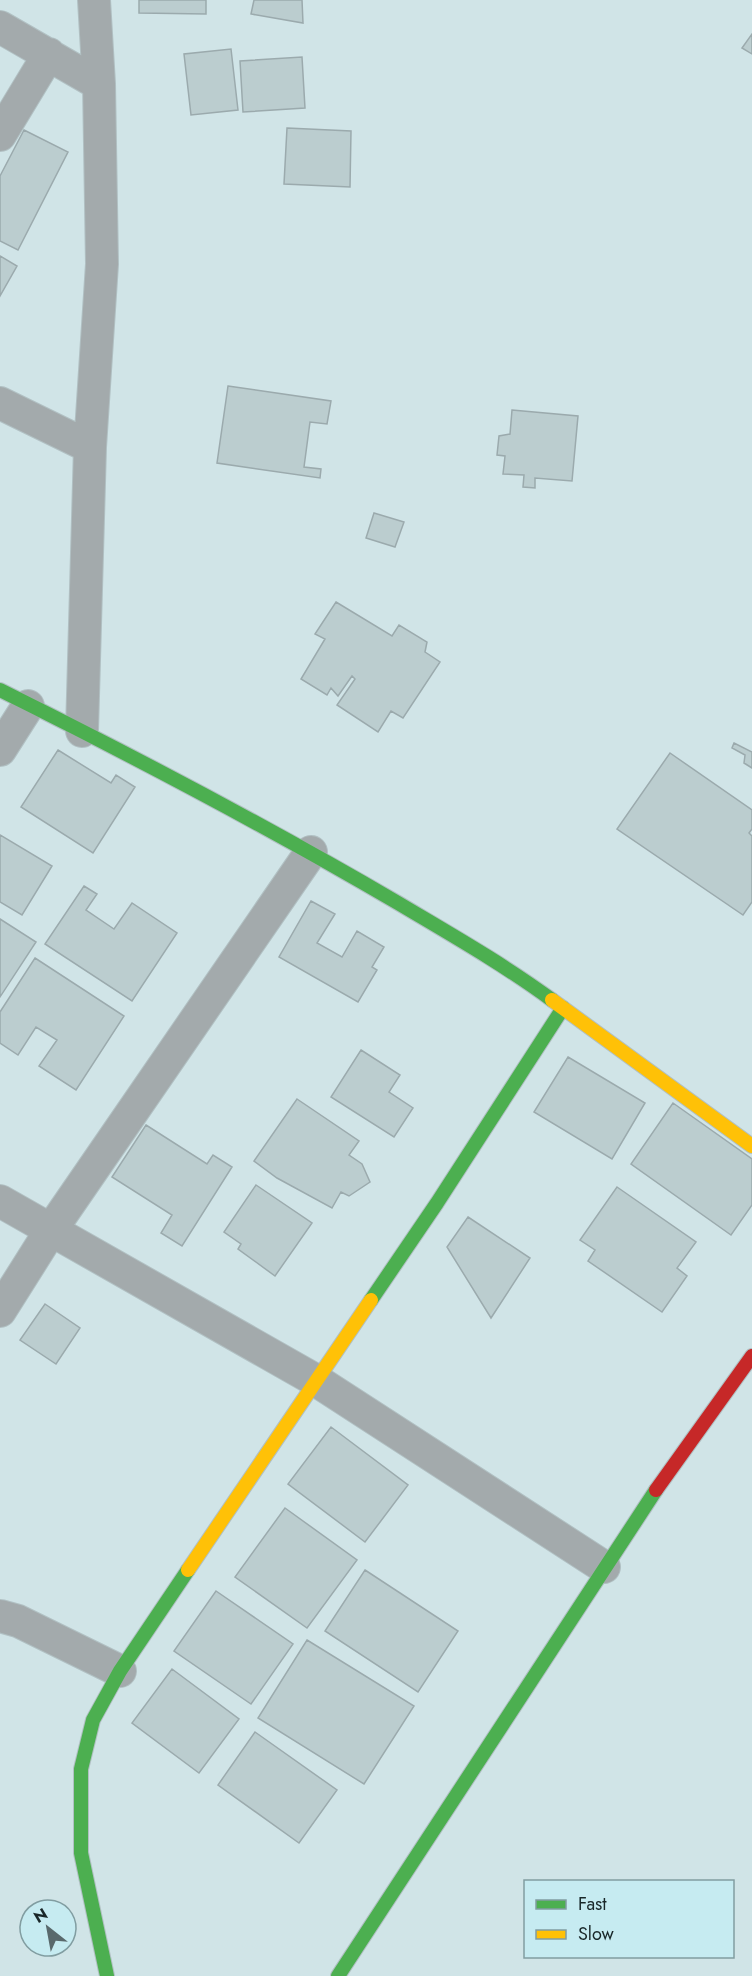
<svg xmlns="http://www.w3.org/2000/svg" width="752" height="1976" viewBox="0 0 752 1976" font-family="Jost,sans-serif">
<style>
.building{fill:#bbcdcf;stroke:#9baaad;stroke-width:1.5}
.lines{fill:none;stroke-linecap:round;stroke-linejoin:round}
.street-casing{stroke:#b1c0c3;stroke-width:34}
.fast-casing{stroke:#b1c0c3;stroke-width:16}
.slow-casing{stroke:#b1c0c3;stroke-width:16}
.jam-casing{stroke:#b1c0c3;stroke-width:16}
.street{stroke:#a3aaac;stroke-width:32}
.fast{stroke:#4caf50;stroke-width:14}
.slow{stroke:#ffc107;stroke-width:14}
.jam{stroke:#c62828;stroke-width:14}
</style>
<rect width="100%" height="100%" fill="#d0e4e7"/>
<path class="building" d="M139,0H206V14L139,13Z
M254,0H302L303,23L251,14Z
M752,34V54L742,48Z
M231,49L238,110L191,115L184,54Z
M302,57L305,108L243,112L240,61Z
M287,128L351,131L350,187L284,184Z
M24,130L68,152L18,250L0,241V176Z
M0,256L17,266L0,296Z
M228,386L331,401L327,424L310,422L304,467L321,469L320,478L217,463Z
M512,410L578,416L572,481L535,478V488L523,487L524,475L503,474L505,456L497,455L499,436L510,434Z
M374,513L404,522L395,547L366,538Z
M336,602L392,636L399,625L427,642L425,652L440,662L403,718L391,711L378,732L337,705L355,679L352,676L338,696L331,688L327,695L301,679L325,639L315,634Z
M734,743L752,752V768L744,763L745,755L732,748Z
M58,750L111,783L116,775L135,787L93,853L21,807Z
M670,753L752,810V829L749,833L752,836V902L743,915L617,829Z
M0,835L52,866L22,915L0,902Z
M84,886L97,894L86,910L114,929L132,903L177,933L132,1001L45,944Z
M311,901L335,914L317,943L342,957L357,931L384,947L372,967L377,970L358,1002L279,957Z
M0,919L36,942L0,997Z
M35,958L124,1016L76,1090L39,1066L57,1040L36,1027L18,1055L0,1043V1012Z
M361,1050L400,1075L389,1092L413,1108L394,1137L331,1097Z
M568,1057L645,1103L612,1159L534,1112Z
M297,1099L359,1141L349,1155L362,1164L370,1182L349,1196L341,1192L332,1208L277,1178L254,1161Z
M673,1103L752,1159V1205L731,1235L631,1164Z
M146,1125L207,1164L213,1155L232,1167L182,1246L161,1233L172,1215L112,1177Z
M256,1185L312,1223L275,1276L238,1249L241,1244L224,1232Z
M617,1187L696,1242L677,1268L687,1276L662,1312L588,1261L595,1250L580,1240Z
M468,1217L530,1258L491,1318L447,1247Z
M45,1304L80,1328L56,1364L20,1340Z
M331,1427L408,1485L365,1542L288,1484Z
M285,1508L357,1560L307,1628L235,1577Z
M365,1570L458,1631L418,1692L325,1631Z
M216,1591L293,1644L251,1704L174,1651Z
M307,1640L414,1706L364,1784L258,1718Z
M172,1669L239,1719L199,1773L132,1723Z
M255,1732L337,1790L299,1843L218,1785Z"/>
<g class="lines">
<g class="street-casing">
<path id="street" d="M0,27L99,84
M0,135L49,54
M0,403L90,447
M82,731L90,447L102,264L99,84L94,0
M0,750L28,706
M0,1201L317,1381L604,1567
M0,1311L51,1230L311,852
M0,1616L18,1621L120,1671"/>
</g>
<g class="fast-casing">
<path id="fast" d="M0,690C135,757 268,827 398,903C450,934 503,964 552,1000
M371,1300L437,1203L563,1008
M107,1976L81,1853V1769L93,1720L120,1671L188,1570
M338,1976L656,1490"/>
</g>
<g class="slow-casing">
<path id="slow" d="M552,1000L752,1146
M188,1570L371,1300"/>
</g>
<g class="jam-casing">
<path id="jam" d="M656,1490L752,1356"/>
</g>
<use href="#street" class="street"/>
<use href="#fast" class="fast"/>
<use href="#slow" class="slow"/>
<use href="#jam" class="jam"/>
</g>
<rect x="524" y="1880" width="210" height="78" fill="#c6ebf1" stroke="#819da1" stroke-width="1.5"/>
<rect x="536" y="1900" width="30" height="9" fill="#4caf50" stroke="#819da1" stroke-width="1.5"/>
<text x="578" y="1910" font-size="18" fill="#192729">Fast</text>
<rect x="536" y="1930" width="30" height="9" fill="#ffc107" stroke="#819da1" stroke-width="1.5"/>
<text x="578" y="1940" font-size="18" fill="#192729">Slow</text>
<g transform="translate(48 1928) rotate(329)"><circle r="28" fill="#c6ebf1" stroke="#819da1" stroke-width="1.5"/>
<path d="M0-4.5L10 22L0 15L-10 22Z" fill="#59696c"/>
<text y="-9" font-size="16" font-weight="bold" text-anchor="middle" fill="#192729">N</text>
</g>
</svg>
